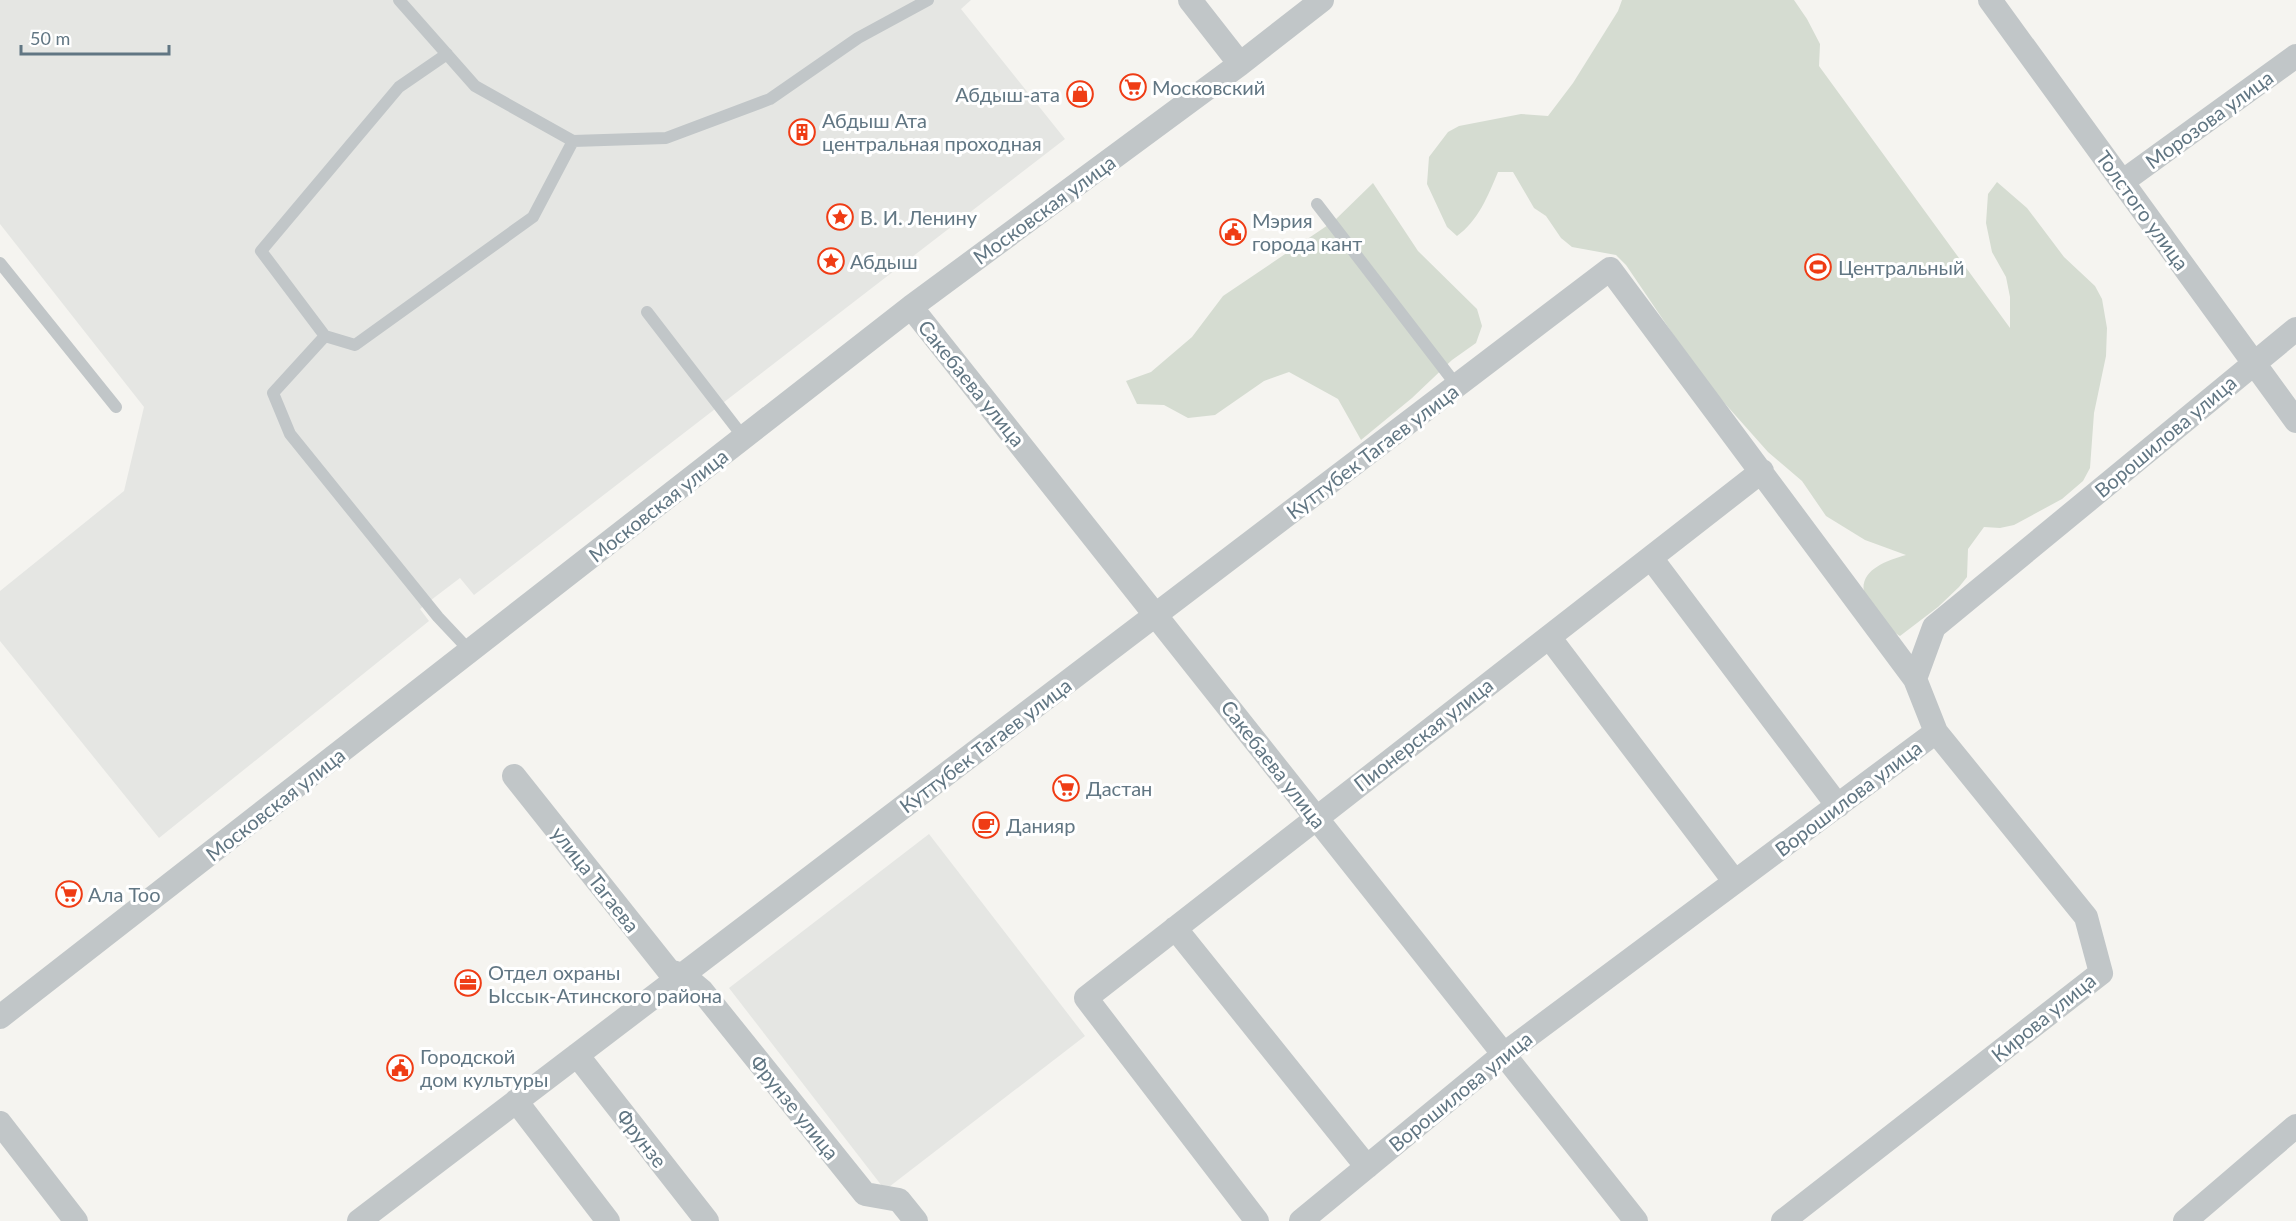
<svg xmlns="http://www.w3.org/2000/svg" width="2296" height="1221" viewBox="0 0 2296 1221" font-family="Lato,sans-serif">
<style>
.built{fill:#e5e6e3}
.green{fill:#d5dcd1}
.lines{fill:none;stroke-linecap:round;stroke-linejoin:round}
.service{stroke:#c1c6c8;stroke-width:12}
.minor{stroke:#c1c6c8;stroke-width:24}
.labels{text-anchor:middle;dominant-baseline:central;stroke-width:6;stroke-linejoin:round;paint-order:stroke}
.poi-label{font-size:20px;fill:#617683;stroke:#fff;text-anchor:start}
.street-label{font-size:20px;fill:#617683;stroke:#fff}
</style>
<rect width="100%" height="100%" fill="#f5f4f0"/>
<path class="built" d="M0,0H971L961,9L1065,139L474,595L460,578L435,597L420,609L429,621L159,838L0,641V591L124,491L144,407L0,224Z
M929,834L1085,1036L885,1190L729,988Z"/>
<path class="green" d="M1622,0H1794L1807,19L1820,44L1819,66L2010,328V297L2006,277L1992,252L1986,223L1988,194L1997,182L2027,208L2064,257L2095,286L2102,299L2107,328L2106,356L2094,413L2090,468L2083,481L2062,499L2014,525L2000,528L1984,527L1968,549L1967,577L1959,587L1938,607L1900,636C1893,631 1882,627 1876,621C1873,617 1870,609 1868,604C1852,573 1882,562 1906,555L1865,540L1826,516L1802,481L1768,452L1704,380L1626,265L1616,255L1572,247L1561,238L1546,216L1534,208L1513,172H1498C1488,196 1478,221 1457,236L1447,227L1427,184L1429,157L1448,132L1459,126L1521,114L1548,116L1573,83L1618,11Z
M1373,183L1418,251L1477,309L1482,326L1476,343L1452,360L1412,398L1361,440L1338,399L1289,372L1264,381L1215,415L1188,418L1164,405L1137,404L1126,381L1151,372L1192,337L1223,296L1334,221Z"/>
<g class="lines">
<path class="service" d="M399,0L475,86L573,141L666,138L770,99L858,38L928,0
M447,54L399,87L261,251L325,336L273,393L290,434L438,617L470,651
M1317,204L1457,386
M0,263L116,407
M647,312L744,438
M325,336L355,345L533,217L573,141"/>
<path class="minor" d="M1190,0L1240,64
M1990,0L2296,421
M2122,182L2296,56
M911,307L1636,1221
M1651,558L1838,806
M1549,637L1735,882
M514,776L669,971L683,975L702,991L865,1194L899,1200L916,1221
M1175,928L1367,1167
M0,1017L911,307L1240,64L1322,0
M577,1055L707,1221
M516,1101L608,1221
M0,1123L76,1221
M359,1221L1610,269L1915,679
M1257,1221L1086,998L1762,471
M1301,1221L1504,1054L1936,732L1915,679L1934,627L2296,329
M1783,1221L2101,973L2086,917L1936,732
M2185,1221L2296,1126"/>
</g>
<defs>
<g id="supermarket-ring" transform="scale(1.35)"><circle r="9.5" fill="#fff" stroke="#ef3c15" stroke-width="1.5"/><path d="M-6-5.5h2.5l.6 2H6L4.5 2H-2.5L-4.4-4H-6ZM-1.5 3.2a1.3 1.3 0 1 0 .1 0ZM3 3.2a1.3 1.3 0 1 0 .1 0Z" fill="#ef3c15"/></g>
<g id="shop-ring" transform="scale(1.35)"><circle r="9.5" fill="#fff" stroke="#ef3c15" stroke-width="1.5"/><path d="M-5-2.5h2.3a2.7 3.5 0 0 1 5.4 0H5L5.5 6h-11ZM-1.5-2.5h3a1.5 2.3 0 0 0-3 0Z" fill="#ef3c15"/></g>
<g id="building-ring" transform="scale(1.35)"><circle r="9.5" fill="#fff" stroke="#ef3c15" stroke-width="1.5"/><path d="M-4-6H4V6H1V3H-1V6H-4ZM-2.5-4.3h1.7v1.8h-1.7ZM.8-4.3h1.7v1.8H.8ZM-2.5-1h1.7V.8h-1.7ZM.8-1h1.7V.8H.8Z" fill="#ef3c15"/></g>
<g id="sight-ring" transform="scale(1.35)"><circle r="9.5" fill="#fff" stroke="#ef3c15" stroke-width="1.5"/><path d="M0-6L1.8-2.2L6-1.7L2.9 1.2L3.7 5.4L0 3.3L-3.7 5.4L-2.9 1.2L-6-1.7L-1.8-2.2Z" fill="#ef3c15"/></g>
<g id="civic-ring" transform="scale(1.35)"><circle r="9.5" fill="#fff" stroke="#ef3c15" stroke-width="1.5"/><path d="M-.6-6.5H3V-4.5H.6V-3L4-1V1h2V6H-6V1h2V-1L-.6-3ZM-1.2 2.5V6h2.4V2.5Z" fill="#ef3c15"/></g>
<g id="stadium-ring" transform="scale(1.35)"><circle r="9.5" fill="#fff" stroke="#ef3c15" stroke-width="1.5"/><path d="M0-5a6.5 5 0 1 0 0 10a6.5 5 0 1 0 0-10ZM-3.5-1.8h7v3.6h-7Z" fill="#ef3c15"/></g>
<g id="cafe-ring" transform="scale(1.35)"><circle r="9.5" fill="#fff" stroke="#ef3c15" stroke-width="1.5"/><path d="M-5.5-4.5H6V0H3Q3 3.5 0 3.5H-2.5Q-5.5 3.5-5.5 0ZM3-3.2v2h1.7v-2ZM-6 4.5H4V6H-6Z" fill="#ef3c15"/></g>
<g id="office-ring" transform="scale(1.35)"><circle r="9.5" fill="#fff" stroke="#ef3c15" stroke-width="1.5"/><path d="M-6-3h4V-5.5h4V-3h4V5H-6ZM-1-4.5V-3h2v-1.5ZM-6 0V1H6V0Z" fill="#ef3c15"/></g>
</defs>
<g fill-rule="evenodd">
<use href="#supermarket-ring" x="1133" y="87"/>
<use href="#shop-ring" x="1080" y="94"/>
<use href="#building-ring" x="802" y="132"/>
<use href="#sight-ring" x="840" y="217"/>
<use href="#civic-ring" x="1233" y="232"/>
<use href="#sight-ring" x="831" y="261"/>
<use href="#stadium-ring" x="1818" y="267"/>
<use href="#supermarket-ring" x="1066" y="788"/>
<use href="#cafe-ring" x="986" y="825"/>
<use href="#supermarket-ring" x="69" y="894"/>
<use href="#office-ring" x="468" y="983"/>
<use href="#civic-ring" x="400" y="1068"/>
</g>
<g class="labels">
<g class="poi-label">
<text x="1152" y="87">Московский</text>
<text x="1060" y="94" text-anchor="end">Абдыш-ата</text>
<text x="822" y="120">Абдыш Ата<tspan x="822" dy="23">центральная проходная</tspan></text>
<text x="860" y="217">В. И. Ленину</text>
<text x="1252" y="220">Мэрия<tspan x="1252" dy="23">города кант</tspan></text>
<text x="850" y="261">Абдыш</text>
<text x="1838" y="267">Центральный</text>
<text x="1086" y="788">Дастан</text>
<text x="1006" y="825">Данияр</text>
<text x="88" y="894">Ала Тоо</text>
<text x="488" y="972">Отдел охраны<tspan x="488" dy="23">Ыссык-Атинского района</tspan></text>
<text x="420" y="1056">Городской<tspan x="420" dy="23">дом культуры</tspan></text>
</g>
<g class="street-label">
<text transform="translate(2209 119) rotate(-36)">Морозова улица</text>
<text transform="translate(1044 209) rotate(-36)">Московская улица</text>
<text transform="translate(2143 210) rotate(54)">Толстого улица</text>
<text transform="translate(972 383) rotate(51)">Сакебаева улица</text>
<text transform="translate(2165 436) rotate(-40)">Ворошилова улица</text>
<text transform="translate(1372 451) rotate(-37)">Куттубек Тагаев улица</text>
<text transform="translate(658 505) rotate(-38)">Московская улица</text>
<text transform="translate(1423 734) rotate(-38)">Пионерская улица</text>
<text transform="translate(985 745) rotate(-37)">Куттубек Тагаев улица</text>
<text transform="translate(1274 764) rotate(52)">Сакебаева улица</text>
<text transform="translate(1848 798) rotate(-37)">Ворошилова улица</text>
<text transform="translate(275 804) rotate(-38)">Московская улица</text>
<text transform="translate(596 879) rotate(52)">улица Тагаева</text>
<text transform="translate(2043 1017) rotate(-39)">Кирова улица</text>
<text transform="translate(1460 1091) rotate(-39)">Ворошилова улица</text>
<text transform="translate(795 1107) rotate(51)">Фрунзе улица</text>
<text transform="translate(642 1138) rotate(52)">Фрунзе</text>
</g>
</g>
<path d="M21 45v9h148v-9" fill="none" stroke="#617683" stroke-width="3"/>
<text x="30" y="45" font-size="18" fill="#617683" stroke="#ffffff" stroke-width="4.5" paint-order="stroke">50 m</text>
</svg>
